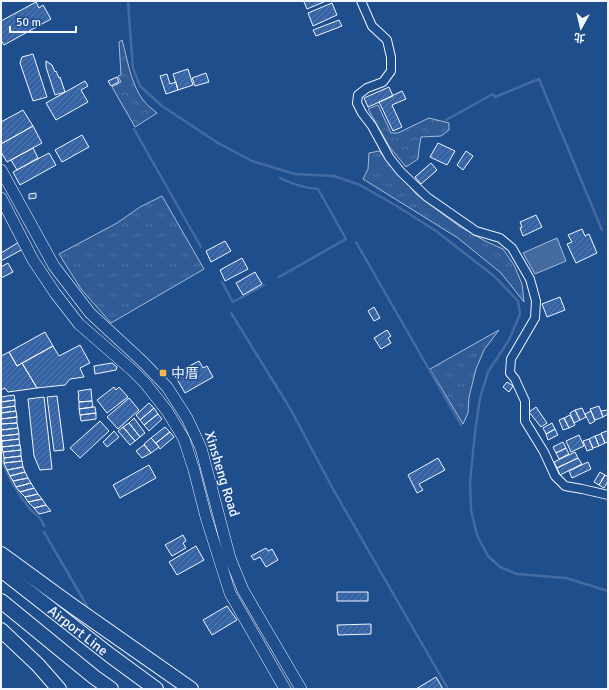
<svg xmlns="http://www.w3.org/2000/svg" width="609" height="690" viewBox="0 0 609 690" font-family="Signika,'Noto Sans TC',sans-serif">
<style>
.grass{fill:url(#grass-tufts);stroke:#a8bbd7}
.forest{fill:url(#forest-crowns);stroke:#a8bbd7}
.water{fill:#446ba0;stroke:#a8bbd7}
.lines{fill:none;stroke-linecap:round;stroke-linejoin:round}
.stream{stroke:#446ba0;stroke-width:2.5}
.building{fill:url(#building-hatch);stroke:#f2f6ff}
.minor-casing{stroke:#f2f6ff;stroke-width:10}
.secondary-casing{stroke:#f2f6ff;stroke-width:12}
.motorway-casing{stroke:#f2f6ff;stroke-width:16}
.minor{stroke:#1f4e8c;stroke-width:8}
.secondary{stroke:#1f4e8c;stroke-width:11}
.motorway{stroke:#1f4e8c;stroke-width:14}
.poi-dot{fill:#ffb74d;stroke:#1f4e8c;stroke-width:1.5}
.labels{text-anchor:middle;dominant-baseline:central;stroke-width:3;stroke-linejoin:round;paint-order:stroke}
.poi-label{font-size:14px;fill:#f2f6ff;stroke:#1f4e8c;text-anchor:start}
.street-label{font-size:14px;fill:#f2f6ff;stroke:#1f4e8c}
</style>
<defs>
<pattern id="grass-tufts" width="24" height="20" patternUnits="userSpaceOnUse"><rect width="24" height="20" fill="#305b95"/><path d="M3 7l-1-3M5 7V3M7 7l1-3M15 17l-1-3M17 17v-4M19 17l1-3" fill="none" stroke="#4e73a5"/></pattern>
<pattern id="forest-crowns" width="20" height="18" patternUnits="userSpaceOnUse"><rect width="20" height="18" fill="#305b95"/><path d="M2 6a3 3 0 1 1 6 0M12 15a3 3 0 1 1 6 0" fill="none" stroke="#4e73a5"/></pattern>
<pattern id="building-hatch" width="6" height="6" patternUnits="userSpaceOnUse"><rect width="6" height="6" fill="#3563a3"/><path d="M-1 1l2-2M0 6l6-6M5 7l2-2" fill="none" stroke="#537ab1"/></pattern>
</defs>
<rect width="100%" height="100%" fill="#1f4e8c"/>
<path class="grass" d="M379,151L395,170L417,195L459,226L485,241L503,249L514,265L522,284L524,302L501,273L458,238L363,179L368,169L369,153Z
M162,196L204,269L111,323L81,289L59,254L117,223L140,207Z
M499,330L484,350L476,369L469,397L468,413L463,424L430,369Z"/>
<path class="forest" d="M122,40C128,60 130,82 143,100C147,105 152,109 157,113L135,127L112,87L121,82L118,76L121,75L119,42Z
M378,105L391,133H398L429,118L449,123V130L441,136L421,137L419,149L418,159L406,167L389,146L368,109Z"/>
<path class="water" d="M557,238L566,261L535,274L523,253Z"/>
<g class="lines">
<path class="stream" d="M128,1L131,44L133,68L140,86L162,106L218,143L252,161L295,174L334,176L360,185L395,205L436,231L494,276L518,301L520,314L509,340L488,372L480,398L475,432L470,483L471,510L477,535L488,556L500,567L517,574L566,578L608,591
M446,120L493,94L495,97L539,79L602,230
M134,129L201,247
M356,242L461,425
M279,277L346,239L318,189C304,188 292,184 280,178
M222,282L233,302L264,285
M231,313L291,410L333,489L448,689
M1,457C7,476 17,493 30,509C35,514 42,518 44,526
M44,532L87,606"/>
</g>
<path class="building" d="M306,1H326L307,9L304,2Z
M36,2L39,8L43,5L51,19L4,45L1,40V21Z
M332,3L337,15L313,26L308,13Z
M339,20L342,26L316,36L313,30Z
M33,54L47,97L33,101L20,63L22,57Z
M46,61L52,65L55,72L56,71L59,78L60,77L65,92L55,95L46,67Z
M188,69L193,85L178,90L173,74Z
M206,73L209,82L195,86L192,78Z
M167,74L170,84L176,82L178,90L166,94L160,76Z
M117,77L119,82L111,86L108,81Z
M85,81L88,86L81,90L88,102L56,120L46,103Z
M389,87L393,96L368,107L364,98Z
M402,91L406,99L392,105L402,127L393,131L379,102Z
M23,110L33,126L1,144V122Z
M33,126L42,143L7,162L1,152V144Z
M82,135L89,147L62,162L55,150Z
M438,143L455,151L447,165L430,157Z
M33,148L38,158L17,170L11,160Z
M466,151L473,156L463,170L457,165Z
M49,153L56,165L20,185L13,172Z
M431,163L437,170L421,184L415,177Z
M36,193V198L29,199V194Z
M536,215L542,227L523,236L520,228L522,227L520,222Z
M582,229L585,236L589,234L597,253L576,263L567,244L572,242L568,235Z
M225,241L231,251L211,262L206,251Z
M19,242L23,249L1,261V253Z
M242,258L248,269L225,281L220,270Z
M8,263L13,272L1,278V267Z
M255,272L262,284L243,295L236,283Z
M560,297L565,310L547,317L542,304Z
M374,307L380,318L374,321L368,311Z
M387,330L391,336L388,338L391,343L381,349L374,338Z
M45,332L53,346L17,366L9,352Z
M80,345L90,363L80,368L84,377L70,379L65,385L37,388L22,363L53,346L59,356Z
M9,352L17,366L22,363L37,388L8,392L5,388L1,390V356Z
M199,361L203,368L207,366L213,377L185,393L174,374Z
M112,363L117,367L116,370L95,374L94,366Z
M507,382L513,386L509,392L503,387Z
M114,387L116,390L119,387L128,397L107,413L97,400Z
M91,389L92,401L79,402L78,397H79L78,391Z
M14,395L15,400L1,402V397Z
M57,396L64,450L54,451L47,397Z
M44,397L52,469L40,470L34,456L28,399Z
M129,398L139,410L118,429L107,417Z
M15,400V406L1,408V402Z
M92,401L93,407L79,409V402Z
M149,403L154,408L140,420L136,415Z
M15,406L16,411L1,413V408Z
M599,406L603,417L595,420L590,409Z
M93,407H95L96,413L80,415L79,409Z
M536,407L547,423L541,427L529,412Z
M154,408L158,414L144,425L140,420Z
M582,408L586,417L580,420L575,410Z
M575,410L580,420L574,423L570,413Z
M608,410V414L603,417L601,411Z
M16,411L17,417L1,419V413Z
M591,411L595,421L590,424L585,414Z
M96,413V419L81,421L80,415Z
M158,414L162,419L149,431L144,425Z
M570,415L575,425L569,428L564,418Z
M17,417V423L1,424V419Z
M134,418L145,433L140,437L129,423Z
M564,418L569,428L563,430L559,420Z
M100,421L109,431L80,458L70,448Z
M17,423L18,428L1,430V424Z
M129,423L140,437L135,441L123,427Z
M552,423L555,429L546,434L543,428Z
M123,427L135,441L130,445L118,431Z
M165,427L170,432L156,443L151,438Z
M18,428L19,434L1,436V430Z
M555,429L558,435L548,440L546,434Z
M114,431L119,437L107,447L103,442Z
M607,431L608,434V442L605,443L601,433Z
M170,432L174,437L160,449L156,443Z
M19,434V439L2,441L1,436Z
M601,434L605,443L599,446L595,436Z
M579,435L584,446L571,452L566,441Z
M595,436L599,446L593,448L589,439Z
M151,438L159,447L151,453L144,444Z
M19,439L20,445L2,447V441Z
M589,439L593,449L587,451L583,441Z
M563,442L566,448L556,453L553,447Z
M20,445L21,450L3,452L2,447Z
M144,445L151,453L142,458L136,451Z
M566,448L569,454L559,459L556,453Z
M21,450V456L4,458L3,452Z
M575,452L578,458L557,468L554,462Z
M21,456L22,461L4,463V458Z
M438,458L445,470L419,484L423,490L417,493L408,475Z
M578,458L582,464L560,475L557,468Z
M22,461L23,467L7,470L4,463Z
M588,462L591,469L572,478L569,471Z
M149,465L156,478L120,498L113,485Z
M23,467L25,472L10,476L7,470Z
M25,472L28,478L13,481L10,476Z
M600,472L605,475L599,485L594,482Z
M605,475L608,477V481L604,488L599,485Z
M28,478L31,483L16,487L13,481Z
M31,483L34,488L20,492L16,487Z
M34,488L38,494L25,497L20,492Z
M38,494L42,499L28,502L25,497Z
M42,499L46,505L34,508L28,502Z
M46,505L51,511L39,514L34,508Z
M183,535L186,541L183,543L186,548L172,556L165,545Z
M196,546L204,560L177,575L169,562Z
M266,548L268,551L272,549L278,560L266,567L260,557L254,560L251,556Z
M337,592H368V601H337Z
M227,606L237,620L212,635L203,620Z
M371,624V634L338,635L337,625Z
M436,677L443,689H416Z"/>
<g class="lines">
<g class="minor-casing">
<path id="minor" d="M361,1L372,26L387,40L391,57V71L383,82L367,88L358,95L357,103L362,113L372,126L389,157L400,171L427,197L476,231L500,238L512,248L530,279L536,301L535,318L511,359L510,373L515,379L525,401V421L544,452L555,476L565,486L582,489L608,495"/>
</g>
<g class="secondary-casing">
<path id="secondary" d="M1,170L54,266L90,313L143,362L167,387L187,418L201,448L230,558L243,590L301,689
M1,198L33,260L55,293L79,324L132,370L145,383L167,411L184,439L194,470L206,517L230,593L285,689"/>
</g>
<g class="motorway-casing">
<g id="motorway">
<path d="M1,554L71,605L191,689"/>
<path id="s1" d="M1,570L111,656L156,689"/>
<path d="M1,601L94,677L111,689"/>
<path d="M1,630L38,665L59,689"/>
</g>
</g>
<use href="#minor" class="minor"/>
<use href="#secondary" class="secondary"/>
<use href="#motorway" class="motorway"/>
</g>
<rect class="poi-dot" x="159" y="369" width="8" height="8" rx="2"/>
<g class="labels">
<g class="poi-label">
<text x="171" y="373">中厝</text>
</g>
<g class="street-label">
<text transform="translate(222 474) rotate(73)">Xinsheng Road</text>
<text stroke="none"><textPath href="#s1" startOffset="98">Airport Line</textPath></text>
</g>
</g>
<rect width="609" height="690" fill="none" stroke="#f2f6ff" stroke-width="4"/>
<g transform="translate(581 28) rotate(188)" stroke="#1f4e8c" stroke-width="3" paint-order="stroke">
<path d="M0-3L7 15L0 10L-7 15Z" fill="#f2f6ff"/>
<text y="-6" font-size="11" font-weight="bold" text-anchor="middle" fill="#f2f6ff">北</text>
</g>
<path d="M10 26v6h66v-6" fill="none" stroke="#f2f6ff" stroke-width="2"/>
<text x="16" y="26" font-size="12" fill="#f2f6ff" stroke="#1f4e8c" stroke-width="3" paint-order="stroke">50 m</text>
</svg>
